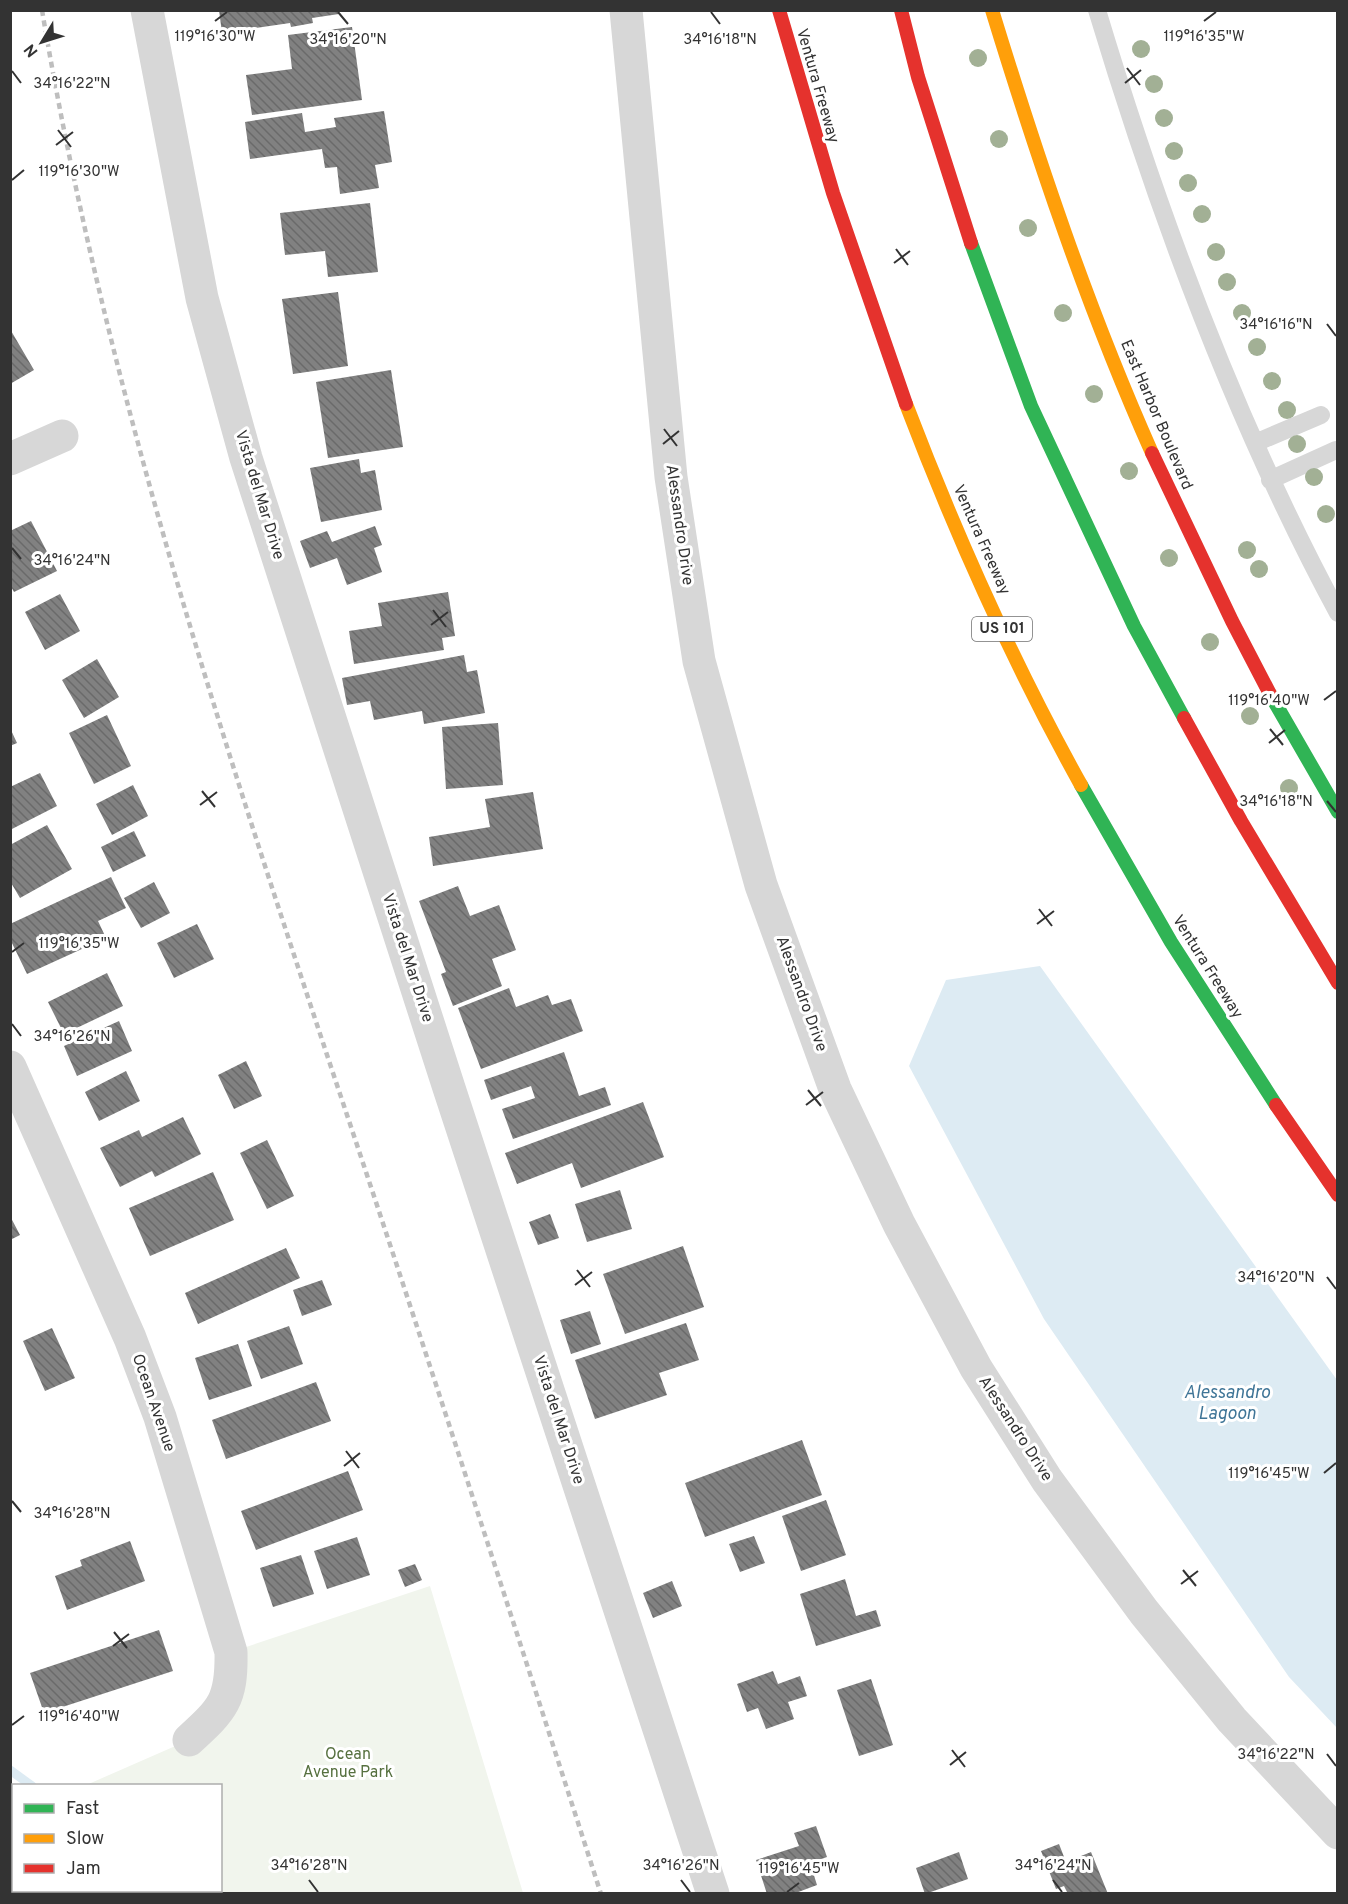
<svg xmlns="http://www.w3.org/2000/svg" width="1348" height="1904" viewBox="0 0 1348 1904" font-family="Overpass,sans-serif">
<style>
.green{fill:#f1f5ed}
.water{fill:#ddebf3}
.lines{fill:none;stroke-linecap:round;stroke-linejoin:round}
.stream{stroke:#ddebf3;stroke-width:9}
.building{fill:url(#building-back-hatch)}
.lane{stroke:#d7d7d7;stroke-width:18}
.street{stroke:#d7d7d7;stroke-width:33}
.fast{stroke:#30b455;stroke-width:14}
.slow{stroke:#ff9f0a;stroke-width:14}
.jam{stroke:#e5322d;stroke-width:14}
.rail{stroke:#bebebe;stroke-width:4.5;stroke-dasharray:6 4.5;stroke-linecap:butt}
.tree{fill:#a2b095}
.ticks{fill:none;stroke:#333;stroke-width:2}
.labels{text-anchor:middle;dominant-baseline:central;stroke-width:6;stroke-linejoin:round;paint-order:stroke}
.shield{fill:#fff;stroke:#707070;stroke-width:1.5}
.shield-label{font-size:15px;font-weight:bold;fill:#333}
.street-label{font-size:16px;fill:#333;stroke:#fff}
.park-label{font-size:16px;fill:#56703f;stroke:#fff}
.water-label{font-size:18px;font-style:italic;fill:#3f7597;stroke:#fff}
.ticks-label{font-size:15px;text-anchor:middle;fill:#333;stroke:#fff;stroke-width:6;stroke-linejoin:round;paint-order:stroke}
</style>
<defs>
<pattern id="building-back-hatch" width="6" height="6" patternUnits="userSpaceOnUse" patternTransform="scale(1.5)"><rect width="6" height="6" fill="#818181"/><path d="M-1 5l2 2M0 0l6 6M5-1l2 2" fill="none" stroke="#6a6a6a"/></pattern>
</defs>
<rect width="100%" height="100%" fill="#fff"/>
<path class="green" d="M430,1586L523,1893H183L179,1891L220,1890V1786H84L189,1740L231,1652Z"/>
<path class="water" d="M1040,966L1337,1380V1728L1289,1677L1044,1319L909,1066L946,980Z"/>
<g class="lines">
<path class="stream" d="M10,1770L32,1786
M179,1890L183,1894"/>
</g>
<path class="building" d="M219,10H339V14L312,18L313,23L291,27L290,23L222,33Z
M352,27L362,100L252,115L246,75L292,69L288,35Z
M384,111L392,162L375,165L379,188L340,194L337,167L325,168L322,149L250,159L245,122L302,113L305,132L336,127L334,118Z
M370,203L378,272L328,277L325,251L285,255L280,213Z
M338,292L348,366L293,374L282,299Z
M10,329L34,370L10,384Z
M391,370L403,447L328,458L316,382Z
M359,459L361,473L375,470L382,510L321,522L310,468Z
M31,521L57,571L14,592L10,585V531Z
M375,526L382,545L374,548L382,572L347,585L337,558L310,568L300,541L327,531L332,542Z
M448,592L455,636L442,638L444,650L354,664L349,631L382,626L378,603Z
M60,594L80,631L45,650L25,612Z
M464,655L467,672L477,670L485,713L424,724L422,711L374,720L370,701L347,705L342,678Z
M97,659L119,697L84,718L62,680Z
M107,715L131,766L94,784L69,733Z
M498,723L503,785L446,789L442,727Z
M10,728L17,743L10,746Z
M40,773L57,806L10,830V787Z
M133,785L148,816L112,835L96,804Z
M533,792L543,849L433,866L429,837L490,827L485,799Z
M47,825L72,869L20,898L10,881V845Z
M134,831L146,856L113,872L101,847Z
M111,877L126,908L98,921L106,938L27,974L10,939V924Z
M154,882L170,913L141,928L124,898Z
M458,886L470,916L499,905L516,950L492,959L502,986L453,1006L441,974L446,972L419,901Z
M197,924L214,959L174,978L157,943Z
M107,973L123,1006L64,1034L48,1002Z
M509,988L516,1007L548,995L552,1005L571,999L583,1031L481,1069L458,1008Z
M119,1021L132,1051L77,1076L64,1046Z
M564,1052L579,1096L605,1087L611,1105L513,1139L502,1109L535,1098L531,1086L491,1100L484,1080Z
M246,1061L262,1096L234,1109L218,1075Z
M126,1071L140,1101L99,1121L85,1092Z
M643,1102L664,1157L581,1188L572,1163L517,1184L505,1153Z
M183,1117L201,1154L155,1177L152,1171L120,1187L100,1148L139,1130L142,1137Z
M267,1140L294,1196L267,1209L240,1153Z
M213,1172L234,1220L150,1256L129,1208Z
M620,1190L632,1229L587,1242L575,1204Z
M550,1214L559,1238L538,1245L529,1222Z
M10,1216L20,1235L10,1240Z
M683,1246L704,1307L625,1334L603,1274Z
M286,1248L300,1278L198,1324L185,1293Z
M322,1280L332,1305L302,1316L293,1290Z
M590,1311L601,1344L571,1354L560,1320Z
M686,1323L699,1360L659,1373L667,1395L595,1419L575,1360Z
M289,1326L303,1364L261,1379L247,1341Z
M52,1328L75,1378L45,1391L23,1341Z
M238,1344L252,1386L209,1400L195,1358Z
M316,1382L331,1421L226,1459L212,1420Z
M802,1440L822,1495L705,1537L685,1483Z
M348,1471L363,1510L256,1550L241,1511Z
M826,1500L846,1555L801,1571L782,1516Z
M754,1536L765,1563L740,1572L729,1544Z
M357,1537L370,1575L327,1589L314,1551Z
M130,1541L145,1581L67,1610L55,1576L82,1566L80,1560Z
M301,1555L314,1594L273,1607L260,1568Z
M415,1564L422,1580L405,1587L398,1570Z
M845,1579L856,1616L876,1610L881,1626L816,1646L800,1594Z
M672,1581L682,1606L653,1618L643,1593Z
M159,1630L173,1671L44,1713L30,1673Z
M773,1671L778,1684L800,1676L807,1696L788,1702L794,1719L766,1729L758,1708L747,1712L737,1684Z
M871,1679L893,1745L859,1756L837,1690Z
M816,1826L827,1857L810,1863L817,1885L793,1894H767L756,1860L799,1846L794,1833Z
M1059,1844L1066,1862L1091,1852L1108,1894H1068L1064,1886L1056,1889L1041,1851Z
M959,1852L968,1879L925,1894L916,1868Z"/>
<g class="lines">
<path class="lane" d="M1097,10C1159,216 1236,424 1338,613
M1255,443L1321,415
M1270,480L1336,450"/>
<path class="street" d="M147,10L202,298L246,458L449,1088L713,1894
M626,10L671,477L699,661L761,885L835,1089L899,1224L976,1368L1047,1480L1144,1612L1232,1720L1338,1833
M10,459L62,436
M10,1067L130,1338L160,1417L231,1652C232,1700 223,1709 189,1740"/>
<path class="fast" d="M971,243L1031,406L1134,626L1184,718
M1270,694L1338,812
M1081,785L1171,942L1276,1105"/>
<path class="slow" d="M992,10C1038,160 1088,309 1152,453
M906,404C956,535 1013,663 1081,785"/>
<path class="jam" d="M779,10L833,193L906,404
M901,10L918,77L971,243
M1152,453L1232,621L1270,694
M1184,718L1241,821L1338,983
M1276,1105L1338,1195"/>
<path class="rail" d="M42,10C103,375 218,726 334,1076C425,1348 513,1621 601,1894"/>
</g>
<g class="tree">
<circle cx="1141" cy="49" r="9"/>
<circle cx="978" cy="58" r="9"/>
<circle cx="1154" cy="84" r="9"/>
<circle cx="1164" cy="118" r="9"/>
<circle cx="999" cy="139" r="9"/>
<circle cx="1174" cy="151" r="9"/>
<circle cx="1188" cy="183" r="9"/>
<circle cx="1202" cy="214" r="9"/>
<circle cx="1028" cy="228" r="9"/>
<circle cx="1216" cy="252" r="9"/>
<circle cx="1227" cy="282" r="9"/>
<circle cx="1063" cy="313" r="9"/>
<circle cx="1242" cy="313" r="9"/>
<circle cx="1257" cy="347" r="9"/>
<circle cx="1272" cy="381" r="9"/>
<circle cx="1094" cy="394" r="9"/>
<circle cx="1287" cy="410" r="9"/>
<circle cx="1297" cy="444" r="9"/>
<circle cx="1129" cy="471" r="9"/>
<circle cx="1314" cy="477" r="9"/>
<circle cx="1326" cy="514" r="9"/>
<circle cx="1247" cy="550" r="9"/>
<circle cx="1169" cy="558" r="9"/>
<circle cx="1259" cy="569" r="9"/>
<circle cx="1210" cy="642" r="9"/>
<circle cx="1250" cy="716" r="9"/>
<circle cx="1289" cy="788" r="9"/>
</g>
<path class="ticks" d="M338,12L348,24M711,12L720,24M215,21L227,12M1204,21L1216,12M1127,68L1140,85M12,71L21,83M1125,83L1141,70M58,130L71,147M56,145L73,132M12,180L24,170M896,249L908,265M894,263L910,251M1327,324L1336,336M664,429L677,446M663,444L679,431M12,548L21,559M433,610L446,627M431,625L448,612M1324,700L1336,691M1270,729L1283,745M1269,743L1285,730M202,791L215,807M1327,801L1336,812M200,805L217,792M1039,909L1052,926M1037,924L1054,911M12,952L24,943M12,1024L21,1036M808,1090L821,1106M806,1105L823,1092M577,1270L590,1287M1327,1277L1336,1289M575,1285L592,1272M346,1451L359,1468M344,1466L360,1453M1324,1473L1336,1463M12,1501L21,1512M1183,1570L1196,1586M1181,1584L1198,1571M114,1632L127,1648M113,1646L129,1634M12,1725L24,1716M952,1750L965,1767M1327,1754L1336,1766M950,1765L966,1752M309,1880L318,1892M681,1880L690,1892M1053,1880L1062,1892M787,1892L799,1883"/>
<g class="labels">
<rect class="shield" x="972" y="617" width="60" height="24" rx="4.5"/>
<g class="shield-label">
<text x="1002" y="629">US 101</text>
</g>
<g class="street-label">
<text transform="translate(817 86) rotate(74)">Ventura Freeway</text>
<text transform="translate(1156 415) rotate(67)">East Harbor Boulevard</text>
<text transform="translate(259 495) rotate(73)">Vista del Mar Drive</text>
<text transform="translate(679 525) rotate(82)">Alessandro Drive</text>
<text transform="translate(981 540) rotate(66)">Ventura Freeway</text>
<text transform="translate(407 958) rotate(72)">Vista del Mar Drive</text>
<text transform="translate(1207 967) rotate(58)">Ventura Freeway</text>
<text transform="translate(801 994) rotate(70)">Alessandro Drive</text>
<text transform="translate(153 1403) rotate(71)">Ocean Avenue</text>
<text transform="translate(558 1420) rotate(72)">Vista del Mar Drive</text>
<text transform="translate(1015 1429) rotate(57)">Alessandro Drive</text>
</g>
<g class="park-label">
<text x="348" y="1755">Ocean<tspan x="348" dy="18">Avenue Park</tspan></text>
</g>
<g class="water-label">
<text x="1227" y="1393">Alessandro<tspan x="1227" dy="21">Lagoon</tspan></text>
</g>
</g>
<g class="ticks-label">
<text x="215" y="41">119°16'30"W</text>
<text x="1204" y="41">119°16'35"W</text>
<text x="348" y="44">34°16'20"N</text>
<text x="720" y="44">34°16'18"N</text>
<text x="72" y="88">34°16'22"N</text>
<text x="79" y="176">119°16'30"W</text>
<text x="1276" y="329">34°16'16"N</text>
<text x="72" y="565">34°16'24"N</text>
<text x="1269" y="705">119°16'40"W</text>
<text x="1276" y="806">34°16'18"N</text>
<text x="79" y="948">119°16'35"W</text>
<text x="72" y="1041">34°16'26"N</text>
<text x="1276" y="1282">34°16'20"N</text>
<text x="1269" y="1478">119°16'45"W</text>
<text x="72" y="1518">34°16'28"N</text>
<text x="79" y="1721">119°16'40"W</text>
<text x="1276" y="1759">34°16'22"N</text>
<text x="309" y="1870">34°16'28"N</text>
<text x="681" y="1870">34°16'26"N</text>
<text x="1053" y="1870">34°16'24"N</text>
<text x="799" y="1873">119°16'45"W</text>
</g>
<rect width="1348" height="1904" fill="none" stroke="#333333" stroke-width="24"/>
<rect x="12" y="1784" width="210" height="108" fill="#ffffff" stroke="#adadad" stroke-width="1.5"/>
<rect x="24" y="1804" width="30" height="9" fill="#30b455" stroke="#adadad" stroke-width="1.5"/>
<text x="66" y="1814" font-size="18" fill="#333333">Fast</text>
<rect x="24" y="1834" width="30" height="9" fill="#ff9f0a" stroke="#adadad" stroke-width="1.5"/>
<text x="66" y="1844" font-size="18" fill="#333333">Slow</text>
<rect x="24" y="1864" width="30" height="9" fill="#e5322d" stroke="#adadad" stroke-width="1.5"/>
<text x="66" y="1874" font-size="18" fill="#333333">Jam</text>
<g transform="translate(42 42) rotate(232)" stroke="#ffffff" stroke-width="4.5" paint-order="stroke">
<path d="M0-4.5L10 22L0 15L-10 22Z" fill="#333333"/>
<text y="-9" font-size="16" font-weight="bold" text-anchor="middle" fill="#333333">N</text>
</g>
</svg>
